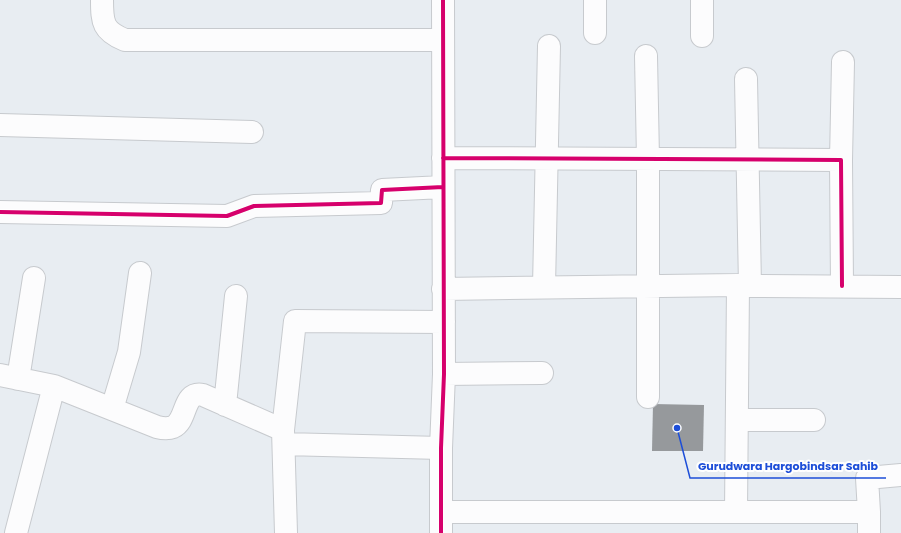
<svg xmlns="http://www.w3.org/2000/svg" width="901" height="533" viewBox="0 0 901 533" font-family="Poppins,sans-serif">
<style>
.building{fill:#96999c}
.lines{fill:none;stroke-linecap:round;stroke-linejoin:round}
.minor-casing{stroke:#c7cace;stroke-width:24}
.minor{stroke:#fcfcfd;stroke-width:22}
.cycleway-casing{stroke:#fff;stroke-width:6}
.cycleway{stroke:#d6006c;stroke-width:4}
.leader{fill:none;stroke:#1d4ed8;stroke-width:1.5}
.callout-dot{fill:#1d4ed8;stroke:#fff;stroke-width:1.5}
.callout-label{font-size:11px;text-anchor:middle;font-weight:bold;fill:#1d4ed8;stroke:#fff;stroke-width:4;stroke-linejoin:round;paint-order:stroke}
</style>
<rect width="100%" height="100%" fill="#e8edf2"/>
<path class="building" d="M653,404L704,405L703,451H652Z"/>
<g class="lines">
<g class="minor-casing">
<path id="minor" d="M102,0C102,23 103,31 125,40H443
M702,0V36
M595,33V0
M646,56L648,159V397
M746,79L750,286
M0,125L252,132
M443,158L841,160L842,286
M841,160L843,62
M0,212L227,216L254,206L381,203L382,190L443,187
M544,287L549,46
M443,289L738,285
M444,374L542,373
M0,375L54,386L16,533
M18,379L34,278
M54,386L157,427C161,428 168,429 173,427C188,420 182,391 203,395L283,430L286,533
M225,405L236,296
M112,409L129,352L140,273
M737,420H814
M283,430L295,321L444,322
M284,444L441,448
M441,512H869V533
M736,512L738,285L750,286L901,287
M869,512L867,478L901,475
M441,533V448L444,374L443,0"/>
</g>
<use href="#minor" class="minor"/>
<g class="cycleway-casing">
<path id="cycleway" d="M443,158L841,160L842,286
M0,212L227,216L254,206L381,203L382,190L443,187
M441,533V448L444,374L443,0"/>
</g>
<use href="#cycleway" class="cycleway"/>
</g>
<path class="leader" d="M677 428L690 478H886"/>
<circle class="callout-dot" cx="677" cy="428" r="4"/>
<g class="callout-label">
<text x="788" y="470">Gurudwara Hargobindsar Sahib</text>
</g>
</svg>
